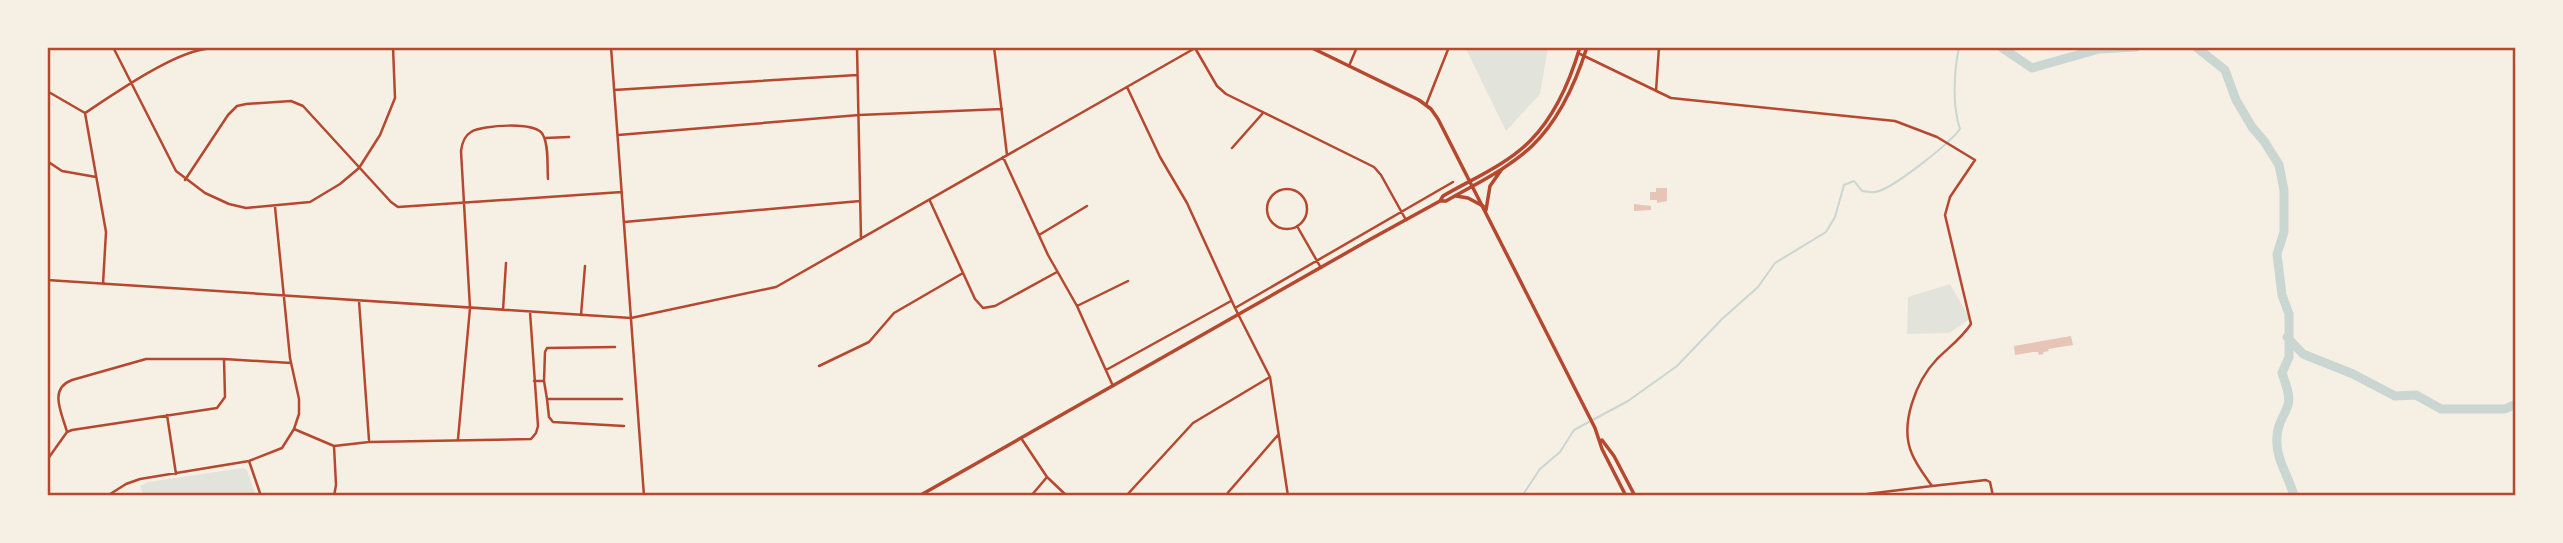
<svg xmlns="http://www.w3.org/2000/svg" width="2563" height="543" viewBox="0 0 2563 543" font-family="'IBM Plex Sans',sans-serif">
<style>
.green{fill:#e2e4dc}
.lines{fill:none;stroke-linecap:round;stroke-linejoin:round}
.stream{stroke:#c9d6d2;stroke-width:2}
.river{stroke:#c9d6d2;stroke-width:9}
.building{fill:#e6c5b7}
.minor{stroke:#b5482f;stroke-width:2.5}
.secondary{stroke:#b5482f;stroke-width:3.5}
.primary{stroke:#b5482f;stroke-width:3.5}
.neatline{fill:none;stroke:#b5482f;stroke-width:2.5}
</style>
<rect width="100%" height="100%" fill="#f6efe4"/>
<path class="green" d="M1465,47H1548L1540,94L1506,131Z
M1950,284L1970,319L1949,333L1907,334L1908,297Z
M243,468L247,470L256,496H144L140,486L148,482Z"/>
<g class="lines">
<path class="stream" d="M1522,496L1540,469L1560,452L1574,430L1628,401L1677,366L1722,319L1758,287L1775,263L1826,232L1835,217L1844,185L1854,181L1862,191C1867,192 1874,193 1879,191C1897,185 1949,144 1960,129C1952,106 1954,71 1959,47"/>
<path class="river" d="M2001,47L2032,68L2099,49L2136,47
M2196,47L2225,70L2236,100L2252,127L2264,141L2279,165L2284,190V232L2277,254L2282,295L2289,314V357L2282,373C2285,382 2291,396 2288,405C2284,417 2277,424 2277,437C2275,459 2289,476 2294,496
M2287,337L2303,354L2353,374L2395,396L2416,395L2441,409H2505L2516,404"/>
</g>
<path class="building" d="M1656,188H1667V201L1657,203V200H1650V192H1656Z
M1634,204L1651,206V210L1634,211Z
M2071,336L2073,345L2048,349L2049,351L2043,352L2044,354L2039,355L2038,352H2033L2015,355L2014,346Z"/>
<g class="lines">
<path class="minor" d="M113,47L176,171L205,193L229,204L246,208L310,202L340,184L359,168L380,135L395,98L393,47
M611,47L644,496
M857,47L861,239
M994,47L1007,155
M1195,48L1217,86L1226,94L1374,167L1381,175L1406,220
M1578,53L1671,98L1895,121L1937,137L1975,160L1950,197L1945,215L1971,324C1962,338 1948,348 1937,359C1916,381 1899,425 1912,454C1917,466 1925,476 1932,486L1986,480L1990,482L1993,496
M1349,66L1357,47
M1127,87L1160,157L1187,203L1235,308L1270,377L1288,496
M614,90L857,75
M47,91L85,113L106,232L103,284
M1656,91L1659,47
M1426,105L1449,47
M85,113C114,94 167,57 200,50C214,47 229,48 243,47
M618,135L859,115L1002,109
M545,138L569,137
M1232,148L1263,113
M1003,157L1048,255L1077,306L1113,386
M47,161L62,171L96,177
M185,180L228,115L237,106L246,104L291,101L303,106L391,202L398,207L622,192
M1267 209a20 20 0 1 1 40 0a20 20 0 1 1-40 0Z
M930,201L975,299L983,308L995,306L1057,272
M624,222L860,201
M1297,226L1321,268
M1039,235L1087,206
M47,280L631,318L776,287L1197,47
M359,301L369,440
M1077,306L1128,281
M1235,308L1453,182
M503,310L506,263
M581,315L585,266
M819,366L869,342L894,313L963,273
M1106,370L1231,301
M534,381H544L545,352L547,348L615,347
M544,381L547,399H622
M547,399L549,417L553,422L624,426
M167,415L176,474
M294,429L334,446L369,442L531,439L536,433L538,426L530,312
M67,432C62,413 48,389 72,380L146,359H224L291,363
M1021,438L1047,477L1067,496
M458,439L470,308L461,151C462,143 464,136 471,132C482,125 537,121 543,135C549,146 547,166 548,179
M334,446L336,485L334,496
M47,460L67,432L72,430L217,408L225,397L224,359
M249,461L261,496
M1867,494L1932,486
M107,496L126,484L140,479L249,461L282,448L294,429L299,414V399L290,358L275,207
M1031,496L1047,477
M1126,496L1193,423L1270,377
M1225,496L1278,435"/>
<path class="secondary" d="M1310,47L1419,100L1431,109L1438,119L1595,428L1602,449L1626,496
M1602,440L1614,456L1635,496"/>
<path class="primary" d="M1456,196L1468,198L1483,206
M1440,201L1443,196C1472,179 1506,165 1530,141C1555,116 1570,81 1580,47
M1486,210L1490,186L1502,169
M919,496L1369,240L1440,201H1446C1475,184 1508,169 1532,146C1559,120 1576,82 1587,47"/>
</g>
<rect width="2563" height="543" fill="none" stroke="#f6efe4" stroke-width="98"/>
<rect x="49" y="49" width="2465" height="445" class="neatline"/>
</svg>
